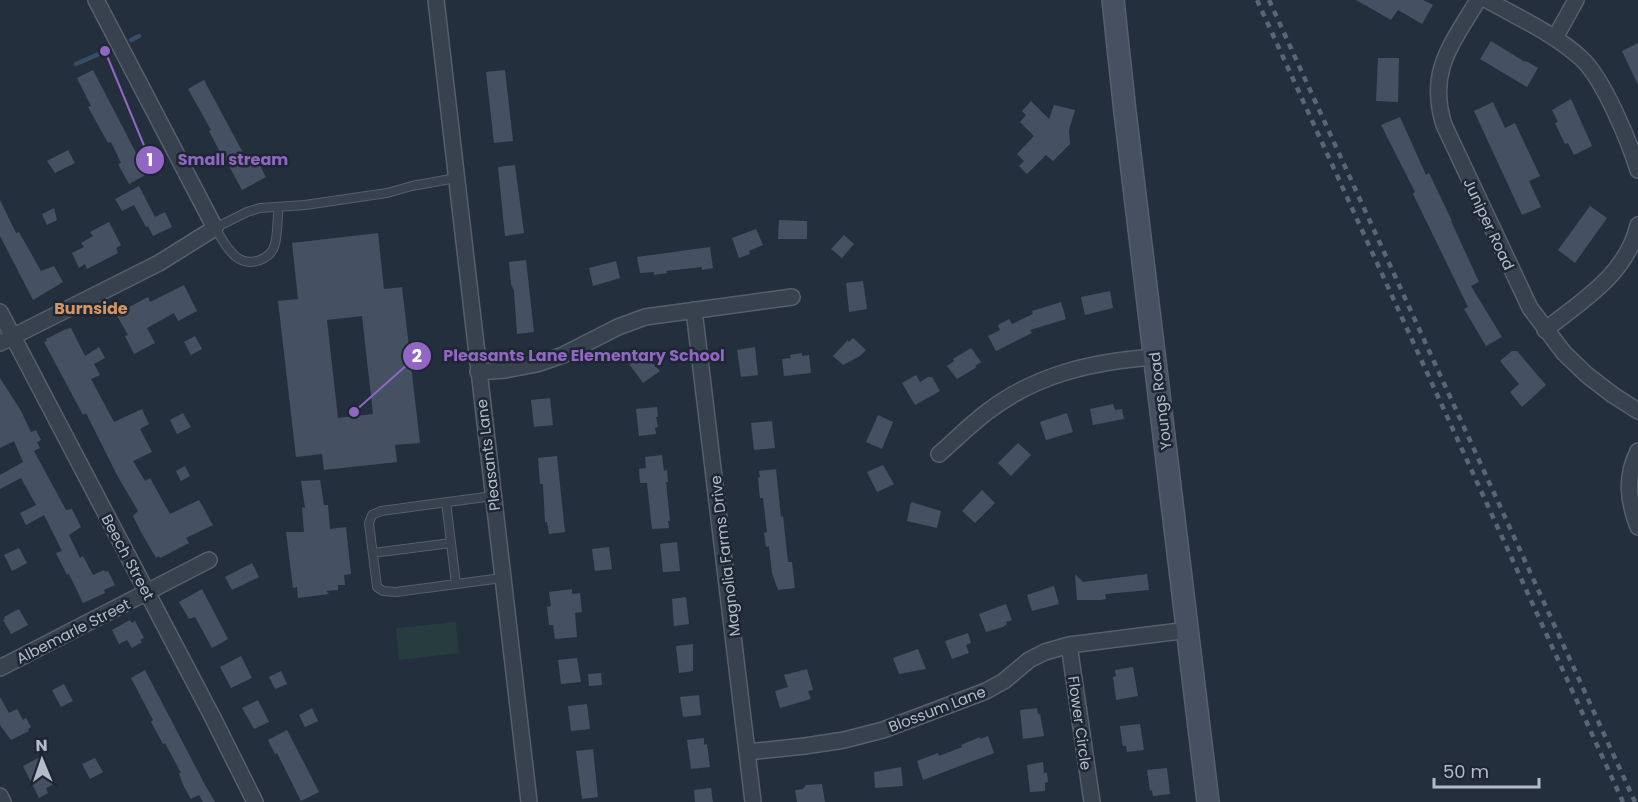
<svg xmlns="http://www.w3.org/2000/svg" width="1638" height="802" viewBox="0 0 1638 802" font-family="Poppins,sans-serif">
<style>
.green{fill:#263c3f}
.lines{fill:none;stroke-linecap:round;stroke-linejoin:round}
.stream{stroke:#394c67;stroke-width:4.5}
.building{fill:#455162;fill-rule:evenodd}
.lane-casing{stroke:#565f6c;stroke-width:10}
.street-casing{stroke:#565f6c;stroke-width:18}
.secondary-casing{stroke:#565f6c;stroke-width:24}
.lane{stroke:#38414e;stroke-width:8}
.street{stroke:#38414e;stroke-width:15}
.secondary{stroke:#465061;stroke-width:21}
.rail{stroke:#5a6575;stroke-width:4.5;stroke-dasharray:6 6;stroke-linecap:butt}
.labels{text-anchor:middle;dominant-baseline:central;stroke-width:5;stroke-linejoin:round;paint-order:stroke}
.street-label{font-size:15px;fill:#b4bcc9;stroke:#1d2633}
.neighbourhood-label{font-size:16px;font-weight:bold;fill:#d59563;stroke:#1d2633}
.leader{fill:none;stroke:#9266c3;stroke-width:2}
.callout-dot{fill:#9266c3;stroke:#1d2633;stroke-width:2}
.mark-label{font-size:18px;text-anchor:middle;font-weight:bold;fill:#fff}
.callout-label{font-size:16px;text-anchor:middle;font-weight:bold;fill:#9266c3;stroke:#1d2633;stroke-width:5;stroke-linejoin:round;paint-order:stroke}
</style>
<rect width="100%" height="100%" fill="#242f3e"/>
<path class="green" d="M456,622L459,653L399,660L396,628Z"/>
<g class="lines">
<path class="stream" d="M131,40L139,36
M76,64L110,49"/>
</g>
<path class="building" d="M1356,0H1423L1433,5L1422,24L1398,10L1391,20Z
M1491,41L1525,62L1526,61L1538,68L1527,87L1480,59Z
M1638,43V85L1622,51Z
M1378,58H1399L1398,102L1376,101Z
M93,70L147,174L129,184L118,164L121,163L111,142L108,143L88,107L91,106L77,78Z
M505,70L513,141L494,143L486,72Z
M204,80L249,164L257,160L266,177L242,190L223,155L222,156L209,131L211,130L188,89Z
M1571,99L1592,146L1574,155L1568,143L1565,144L1555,123L1558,122L1552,110Z
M1031,101L1049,119L1054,105L1075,110L1069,130L1070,144L1053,161L1046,155L1027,174L1019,166L1024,161L1017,154L1034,136L1020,122L1026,115L1022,111Z
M1493,102L1505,128L1515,123L1540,176L1529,181L1541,207L1522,215L1474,111Z
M1400,117L1426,175L1429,173L1452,221H1451L1479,282L1471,286L1502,337L1486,346L1464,309L1468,307L1413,194L1415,192L1381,125Z
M68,150L75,163L55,173L47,161Z
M515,165L524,233L505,236L498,167Z
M139,186L155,217L165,212L172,227L153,236L148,226L146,227L134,205L122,211L115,199Z
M0,200L16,233L19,232L41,271L54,266L63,282L33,300L0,236Z
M1590,206L1607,218L1575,263L1558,250Z
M54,208L57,220L47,225L42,214Z
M779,220L807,221V239H778Z
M109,222L121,245L116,248L118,253L87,269L85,264L79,268L72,253L84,247L81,243L93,236L90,232Z
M756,229L763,245L749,251L750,254L739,258L732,238Z
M378,233L384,289L402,287L420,443L395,445L397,462L324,470L322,454L296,457L278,301L298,299L292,243ZM362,316L373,414L338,418L327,320Z
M844,235L854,244L842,258L831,249Z
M710,247L713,268L702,270V267L666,271L667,273L654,275V272L640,273L637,257Z
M526,260L534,332L517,334L514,291L511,284L509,262Z
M616,261L620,278L593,286L589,268Z
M863,281L867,309L849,312L846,283Z
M184,285L197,311L178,321L174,313L147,328L155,343L134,354L125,336L128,335L116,314L148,297L150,302Z
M1110,291L1113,308L1085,315L1081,297Z
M1061,302L1066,319L1030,330L1032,333L996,351L988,336L1000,330L998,325L1009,319L1012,324L1033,314L1032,311Z
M71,328L85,356L99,347L105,358L94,364L100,375L91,379L114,422L142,409L149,424L140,429L152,452L133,461L145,481L150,478L170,514L199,500L213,525L186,538L189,543L160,558L159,556L156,558L141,532L133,516L138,511L117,475L86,413L83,415L44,342L47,341L46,339L64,330Z
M195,336L202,349L191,355L184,342Z
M853,338L866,350L860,356L843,365L833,356L848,340L849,342Z
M755,347L758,375L741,377L737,350Z
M971,348L981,362L975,366L977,367L957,379L947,366L954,361L953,359Z
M641,350L660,371L643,383L627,361Z
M1512,351H1517L1546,385L1522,407L1510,392L1519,384L1500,361Z
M802,353V356L809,355L811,373L784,376L782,359L791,358L790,355Z
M916,375L920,382L928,377H932L940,391L915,405L902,383Z
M0,378L21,411L31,432L36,430L41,440L37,442L40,448L34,451L66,510L72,509L81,527L69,535L80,558L83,556L93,575L104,570L105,572L108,571L115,585L104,590L105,593L83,603L69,574L67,575L56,553L62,551L44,515L26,525L20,513L36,505L21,478L0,489V475L23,462L14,441L0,448Z
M550,398L553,425L534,427L531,400Z
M1113,404L1115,410L1122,409L1124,419L1093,425L1090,409Z
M657,407L658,417H656L658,427L655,428L656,434L639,436L636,409Z
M183,413L191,427L177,434L170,420Z
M1067,413L1073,432L1046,440L1040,422Z
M878,415L893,422L882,449L866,442Z
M772,421L775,448L754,450L751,423Z
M1018,443L1031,455L1011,476L998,463Z
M662,455L664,471L667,470L668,482H666L670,521H668L669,528L652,529L647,483H640L639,469L646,468L645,457Z
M557,456L565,532L549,534L547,522H545L543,484H540L538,458Z
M883,465L894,484L877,492L867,472Z
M185,466L190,476L181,481L176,471Z
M776,469L781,517L783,516L788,562H792L795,588L778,590L772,573L769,546L766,547L764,533L767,532L763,498H760L758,478L760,477L759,471Z
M320,480L324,505H328L330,529L346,527L351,574L344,575L345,585H338V590L326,591L329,594L298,598L297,587L293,588L286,532H304L302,507L305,508L301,481Z
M982,490L995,503L975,523L962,511Z
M911,502L941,511L937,528L907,521Z
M677,542L680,571L663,572L660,544Z
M609,547L612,569L595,571L592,549Z
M19,548L27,563L12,571L4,555Z
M252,563L259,577L232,590L225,577Z
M1075,574L1083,582L1147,574L1149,590L1105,594L1106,599L1100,600H1077Z
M1054,586L1059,604L1032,611L1027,595Z
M202,589L228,639L212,648L195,617L189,619L179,602Z
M572,589V594L580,593L582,612L575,613L577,637L555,639L553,625H549L547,607L551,606L549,592Z
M686,597L689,624L674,626L672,599Z
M1006,604L1012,620L1006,622L1007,624L1003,627L986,632L979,614Z
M19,609L28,625L11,634L3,620L5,619L4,617Z
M130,620L132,623L135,621L144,638L140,640L142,642L132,648L127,640L119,644L112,630Z
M968,633L971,643L966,645L969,653L952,659L945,641Z
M693,644V671L679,673L676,646Z
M918,649L926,669L899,674L893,658Z
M241,656L252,678L231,688L220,667Z
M577,658L581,682L561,684L558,660Z
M1133,667L1138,696L1116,700L1113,677L1116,676L1115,670Z
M807,669L813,690L808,691L811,699L780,708L775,691L788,687L784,675Z
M145,670L204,783L215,802H203L199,795L191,799L183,785L179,773H181L165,743L163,744L151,722L153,720L131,678Z
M281,671L287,684L275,689L269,677Z
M601,673L602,685L589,686L588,674Z
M64,684L73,701L61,707L52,690Z
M699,695L701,715L683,717L680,697Z
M0,697L9,713L17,709L23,720L26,718L31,727L28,729L29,731L11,740L0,725Z
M258,700L269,722L254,729L242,708Z
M587,704L590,729L571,731L568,706Z
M312,708L318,721L305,727L299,715Z
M1037,708L1038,714H1040L1044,736L1023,739L1020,710Z
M1140,724L1144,750L1127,752L1126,746H1123L1122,742L1120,726Z
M287,730L319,792L301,801L277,753L275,754L268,740Z
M988,736L994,753L923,780L917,761L938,753L939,756L962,747L961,745L980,737V739Z
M704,738V745L707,744L710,767L691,769L687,740Z
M593,749L598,797L582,799L576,751Z
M42,756L56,783L46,788L48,793L39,798L23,766Z
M95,758L103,772L90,779L82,764Z
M1043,762L1044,773H1047L1048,782L1045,783V791L1030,792L1027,765Z
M901,767L903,786L875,788L874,772Z
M1167,768L1170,794L1153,796L1152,790L1150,791L1147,770Z
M822,784L825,802H797L795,790L803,789L806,785Z
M711,788L713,802H695L694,790Z"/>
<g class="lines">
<g class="lane-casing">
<path id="lane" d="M279,207C277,219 278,232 275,244C273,252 268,257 260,260C236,269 226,245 215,228L247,212L260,208L305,205L387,193L412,186L456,178
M493,496L381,511L372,515L369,523L377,587L383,591L396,592L502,578
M446,502L456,584
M373,553L451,543"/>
</g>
<g class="street-casing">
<path id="street" d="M436,0L529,802
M1478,0C1452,44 1427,71 1444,125L1530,308L1564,353L1587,375L1613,395L1638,411
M1487,0C1519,18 1555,34 1582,59C1604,80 1629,141 1638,170
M1555,38L1576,0
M694,310L753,802
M0,312L213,718L255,802
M1545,330C1582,301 1627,274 1638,225
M0,343L159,263L215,228L96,0
M478,372L505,370L537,364L563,355L618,327L645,317L792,297
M1638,451C1625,477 1628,501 1638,527
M939,454C955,440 970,425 987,412C1036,374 1095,361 1155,357
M1069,645L1092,802
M0,668L209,560
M747,752L805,746L844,740L883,730L986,691L1004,681L1029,660L1045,652L1069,645L1188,630
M0,796L3,802"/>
</g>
<g class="secondary-casing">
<path id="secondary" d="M1113,0L1125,112L1208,802"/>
</g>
<use href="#lane" class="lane"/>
<use href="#street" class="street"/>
<use href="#secondary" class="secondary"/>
<path class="rail" d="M1257,0L1623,802
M1269,0L1635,802"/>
</g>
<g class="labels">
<g class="street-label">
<text transform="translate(1489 224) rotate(65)">Juniper Road</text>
<text transform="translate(1160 401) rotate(-97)">Youngs Road</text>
<text transform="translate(488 455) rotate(-97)">Pleasants Lane</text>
<text transform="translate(725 556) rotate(-97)">Magnolia Farms Drive</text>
<text transform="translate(128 557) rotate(62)">Beech Street</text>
<text transform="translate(73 631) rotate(-27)">Albemarle Street</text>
<text transform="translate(937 709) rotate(-21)">Blossum Lane</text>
<text transform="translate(1080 723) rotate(82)">Flower Circle</text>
</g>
<g class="neighbourhood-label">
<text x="91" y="308">Burnside</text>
</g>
</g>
<path class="leader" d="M105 51L150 160M354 412L417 356"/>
<g class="callout-dot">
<circle cx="105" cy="51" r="6"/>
<circle cx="354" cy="412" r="6"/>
<circle cx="150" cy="160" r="15"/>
<circle cx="417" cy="356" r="15"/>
</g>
<g class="mark-label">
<text x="150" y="166">1</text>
<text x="417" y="362">2</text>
</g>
<g class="callout-label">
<text x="233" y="165">Small stream</text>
<text x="584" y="361">Pleasants Lane Elementary School</text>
</g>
<g transform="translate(42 760) rotate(358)" stroke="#1d2633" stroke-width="4.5" paint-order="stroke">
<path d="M0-4.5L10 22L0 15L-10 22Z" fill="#b4bcc9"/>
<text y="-9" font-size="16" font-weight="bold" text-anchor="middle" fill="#b4bcc9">N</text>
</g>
<path d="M1434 778v9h105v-9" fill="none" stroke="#b4bcc9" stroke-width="3"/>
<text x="1443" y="778" font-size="18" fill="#b4bcc9" stroke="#1d2633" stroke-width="4.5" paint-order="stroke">50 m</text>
</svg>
